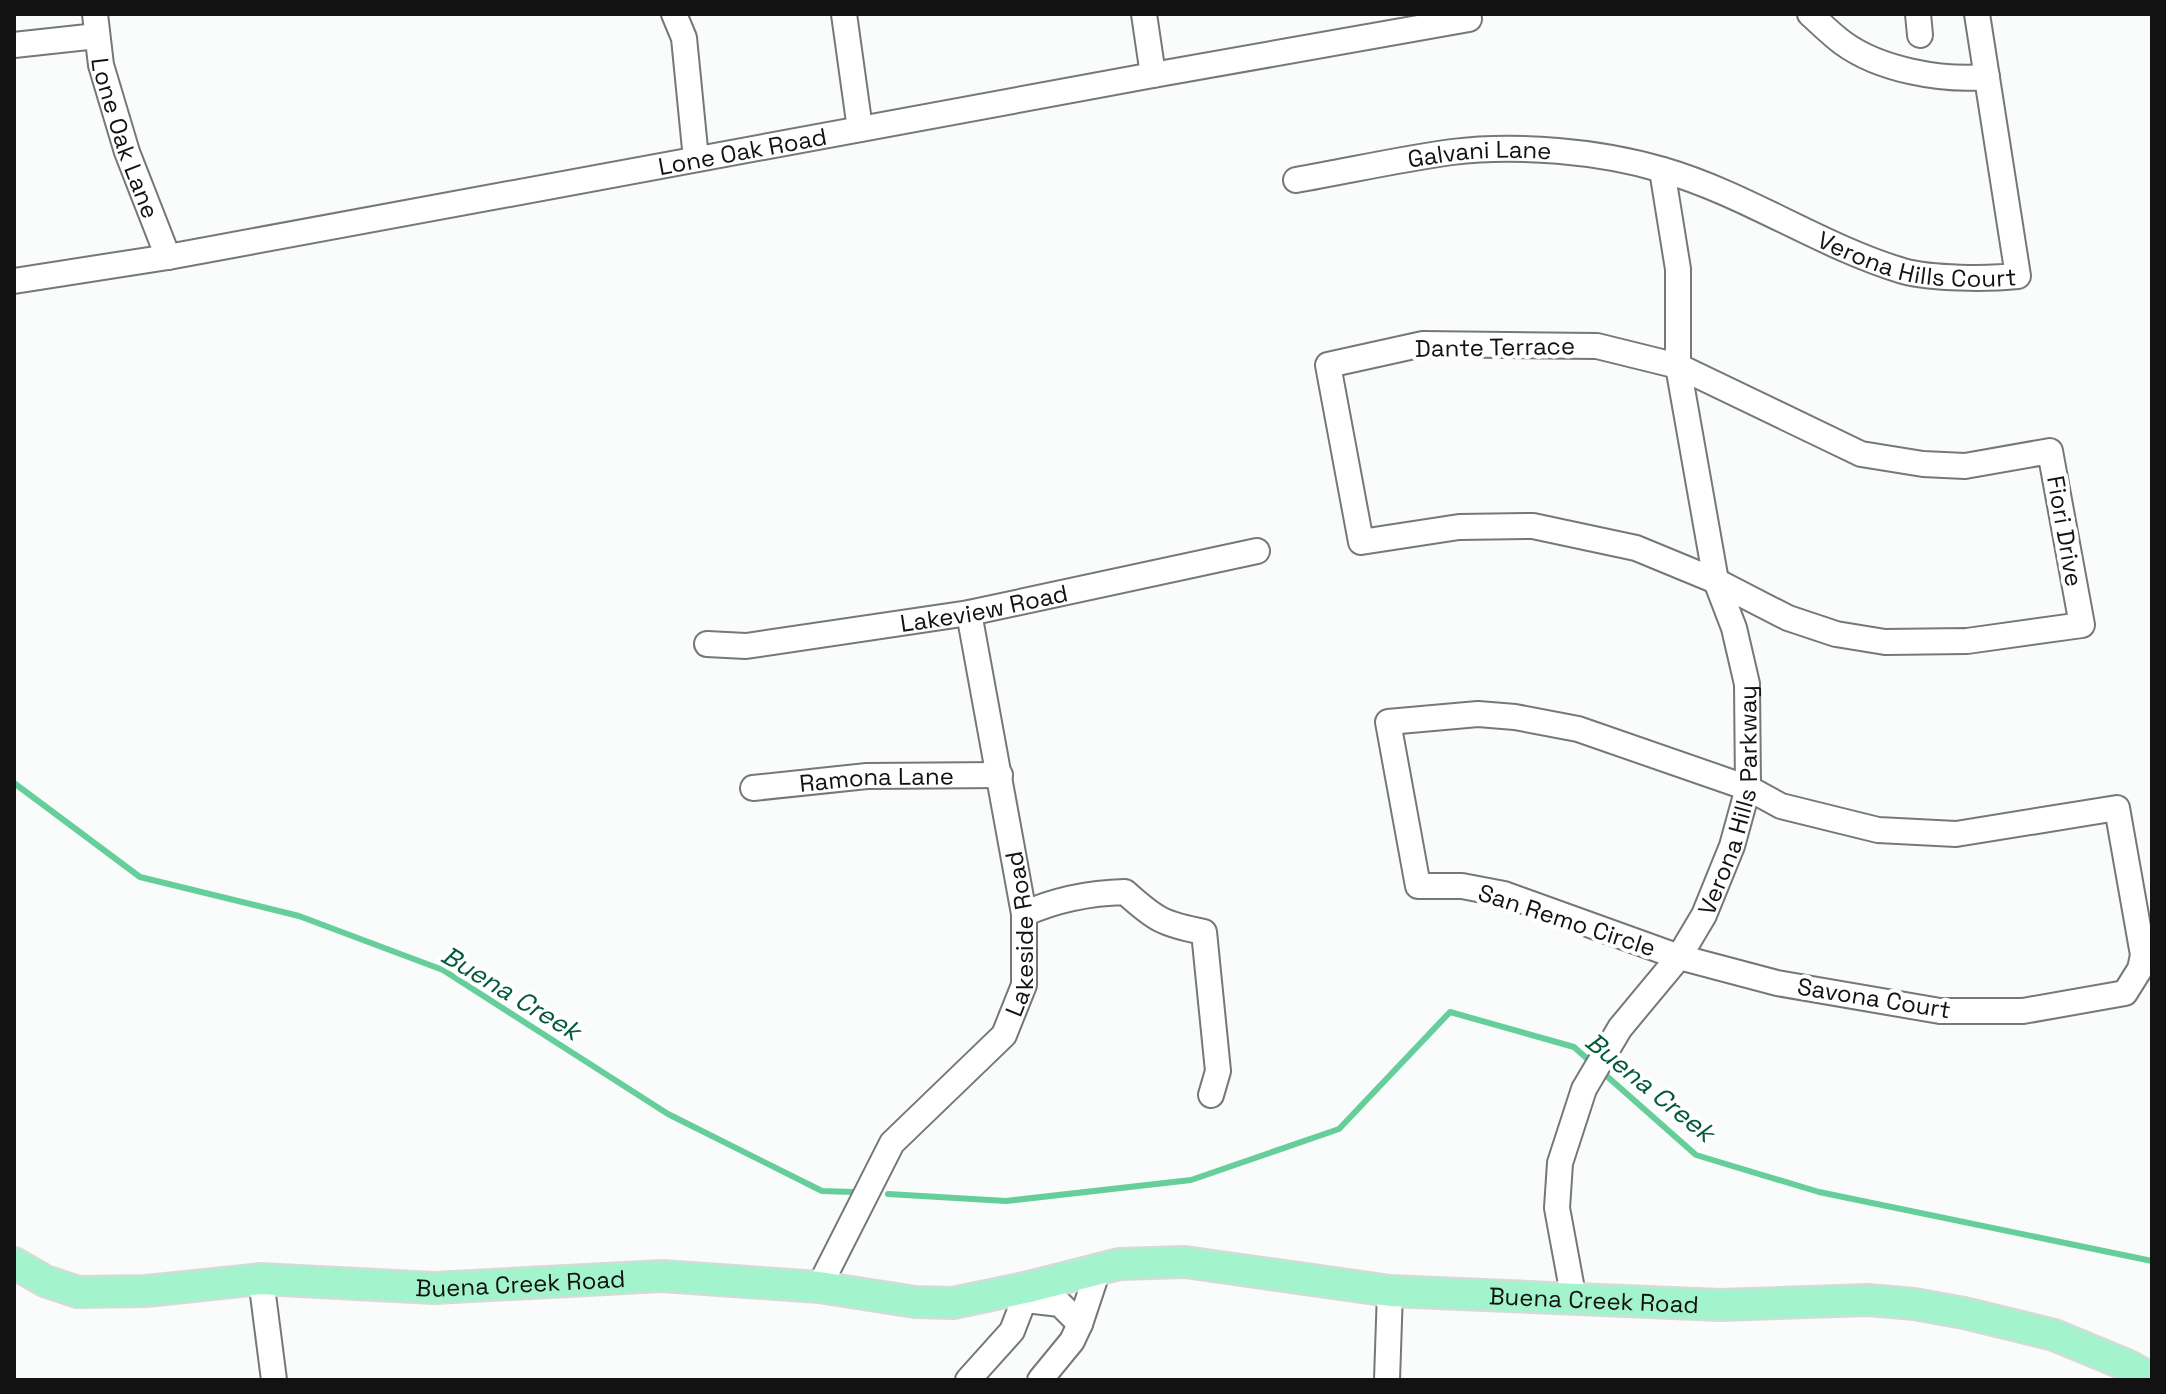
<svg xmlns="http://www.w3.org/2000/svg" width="2166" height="1394" viewBox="0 0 2166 1394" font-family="'Space Grotesk',sans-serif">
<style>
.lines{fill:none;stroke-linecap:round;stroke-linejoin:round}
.stream{stroke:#66ce9a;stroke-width:6}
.minor-casing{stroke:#757876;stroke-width:28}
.major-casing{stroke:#d9d9d9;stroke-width:34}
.minor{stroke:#fff;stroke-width:24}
.major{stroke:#a3f4cd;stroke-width:30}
.labels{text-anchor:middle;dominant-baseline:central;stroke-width:8;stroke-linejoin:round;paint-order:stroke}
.street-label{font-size:24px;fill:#111211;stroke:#fff}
.water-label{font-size:26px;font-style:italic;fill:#035a39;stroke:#fff}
</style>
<rect width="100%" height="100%" fill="#f9fcfa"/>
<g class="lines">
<path class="stream" d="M14,783L140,877L299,916L443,970L668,1114L822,1191L854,1192
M1601,1071L1696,1155L1819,1192L2152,1261
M888,1194L1006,1201L1191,1180L1339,1129L1450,1012L1574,1047L1593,1064"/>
<g class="minor-casing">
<g id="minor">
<path id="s1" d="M95,14L101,65L127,152L168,257"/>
<path d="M674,14L684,38L696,159"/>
<path d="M844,14L860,129"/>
<path d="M1144,14L1153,75"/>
<path d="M1810,14C1821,24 1832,35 1843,43C1880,70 1942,81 1987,77"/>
<path d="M1918,14L1920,35"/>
<path d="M14,45L97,36"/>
<path id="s2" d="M1296,180C1348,171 1400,159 1452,152C1516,144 1600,151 1663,170C1746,194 1820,246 1903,271C1932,279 1988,279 2018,276L1977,14"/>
<path id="s3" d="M14,281L168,257L1153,75L1469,19"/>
<path d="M1423,344L1597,346L1678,366L1861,454L1923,464L1965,466L2050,451L2082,625L1967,641L1885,642L1836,634L1788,618L1716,581L1636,548L1533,526L1459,527L1361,542L1328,365Z"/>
<path id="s4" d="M707,644L746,646L969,613L1257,551"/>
<path d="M1478,714L1515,717L1578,729L1748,788L1781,806L1878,830L1956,834L2117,808L2143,955L2140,969L2125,993L2023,1011H1940L1777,983L1679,957L1504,894L1462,886H1418L1388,722Z"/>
<path id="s5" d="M753,788L867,776L1000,775"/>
<path d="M1024,914C1057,899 1089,893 1125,892C1156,920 1163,924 1204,932L1218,1071L1211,1095"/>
<path d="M261,1279L274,1380"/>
<path id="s6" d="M819,1287L892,1143L1004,1035L1024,985V914L969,613"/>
<path d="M1026,1300L1060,1304L1080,1324"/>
<path id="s7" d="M1574,1300L1557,1208L1560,1163L1584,1089L1620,1028L1679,957L1704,915L1732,846L1748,788L1747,684L1734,628L1716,581L1678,366V269L1662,170"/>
<path d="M968,1380L1012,1331L1029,1287"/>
<path d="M1040,1380L1072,1341L1080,1324L1098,1270"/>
<path d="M1387,1380L1390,1291"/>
</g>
</g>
<g class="major-casing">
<g id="major">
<path id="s8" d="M14,1263L45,1281L78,1292L146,1291L261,1279L434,1288L662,1276L819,1287L915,1302L953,1303L1029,1287L1119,1264L1185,1262L1390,1291L1720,1305L1868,1300L1914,1304L1964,1313L2054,1335L2129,1366L2152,1379"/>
</g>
</g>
<use href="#minor" class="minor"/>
<use href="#major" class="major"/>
</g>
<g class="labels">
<g class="street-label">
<text stroke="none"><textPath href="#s1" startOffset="128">Lone Oak Lane</textPath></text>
<text stroke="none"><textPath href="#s3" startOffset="740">Lone Oak Road</textPath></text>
<text stroke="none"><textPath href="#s2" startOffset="186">Galvani Lane</textPath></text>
<text stroke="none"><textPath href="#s2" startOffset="644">Verona Hills Court</textPath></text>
<text transform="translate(1495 347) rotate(-1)">Dante Terrace</text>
<text transform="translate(2065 531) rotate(80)">Fiori Drive</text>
<text stroke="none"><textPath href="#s4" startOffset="280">Lakeview Road</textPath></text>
<text stroke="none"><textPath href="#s5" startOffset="124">Ramona Lane</textPath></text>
<text stroke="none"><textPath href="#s7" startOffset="548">Verona Hills Parkway</textPath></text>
<text transform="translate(1567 920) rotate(18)">San Remo Circle</text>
<text stroke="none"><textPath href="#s6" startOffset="422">Lakeside Road</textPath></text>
<text transform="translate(1874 998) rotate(9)">Savona Court</text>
<text stroke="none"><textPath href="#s8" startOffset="514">Buena Creek Road</textPath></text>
<text stroke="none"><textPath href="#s8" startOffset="1596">Buena Creek Road</textPath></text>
</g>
<g class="water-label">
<text transform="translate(511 993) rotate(31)">Buena Creek</text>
<text transform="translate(1650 1087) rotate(39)">Buena Creek</text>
</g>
</g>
<rect width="2166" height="1394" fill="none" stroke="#111211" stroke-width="32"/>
</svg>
